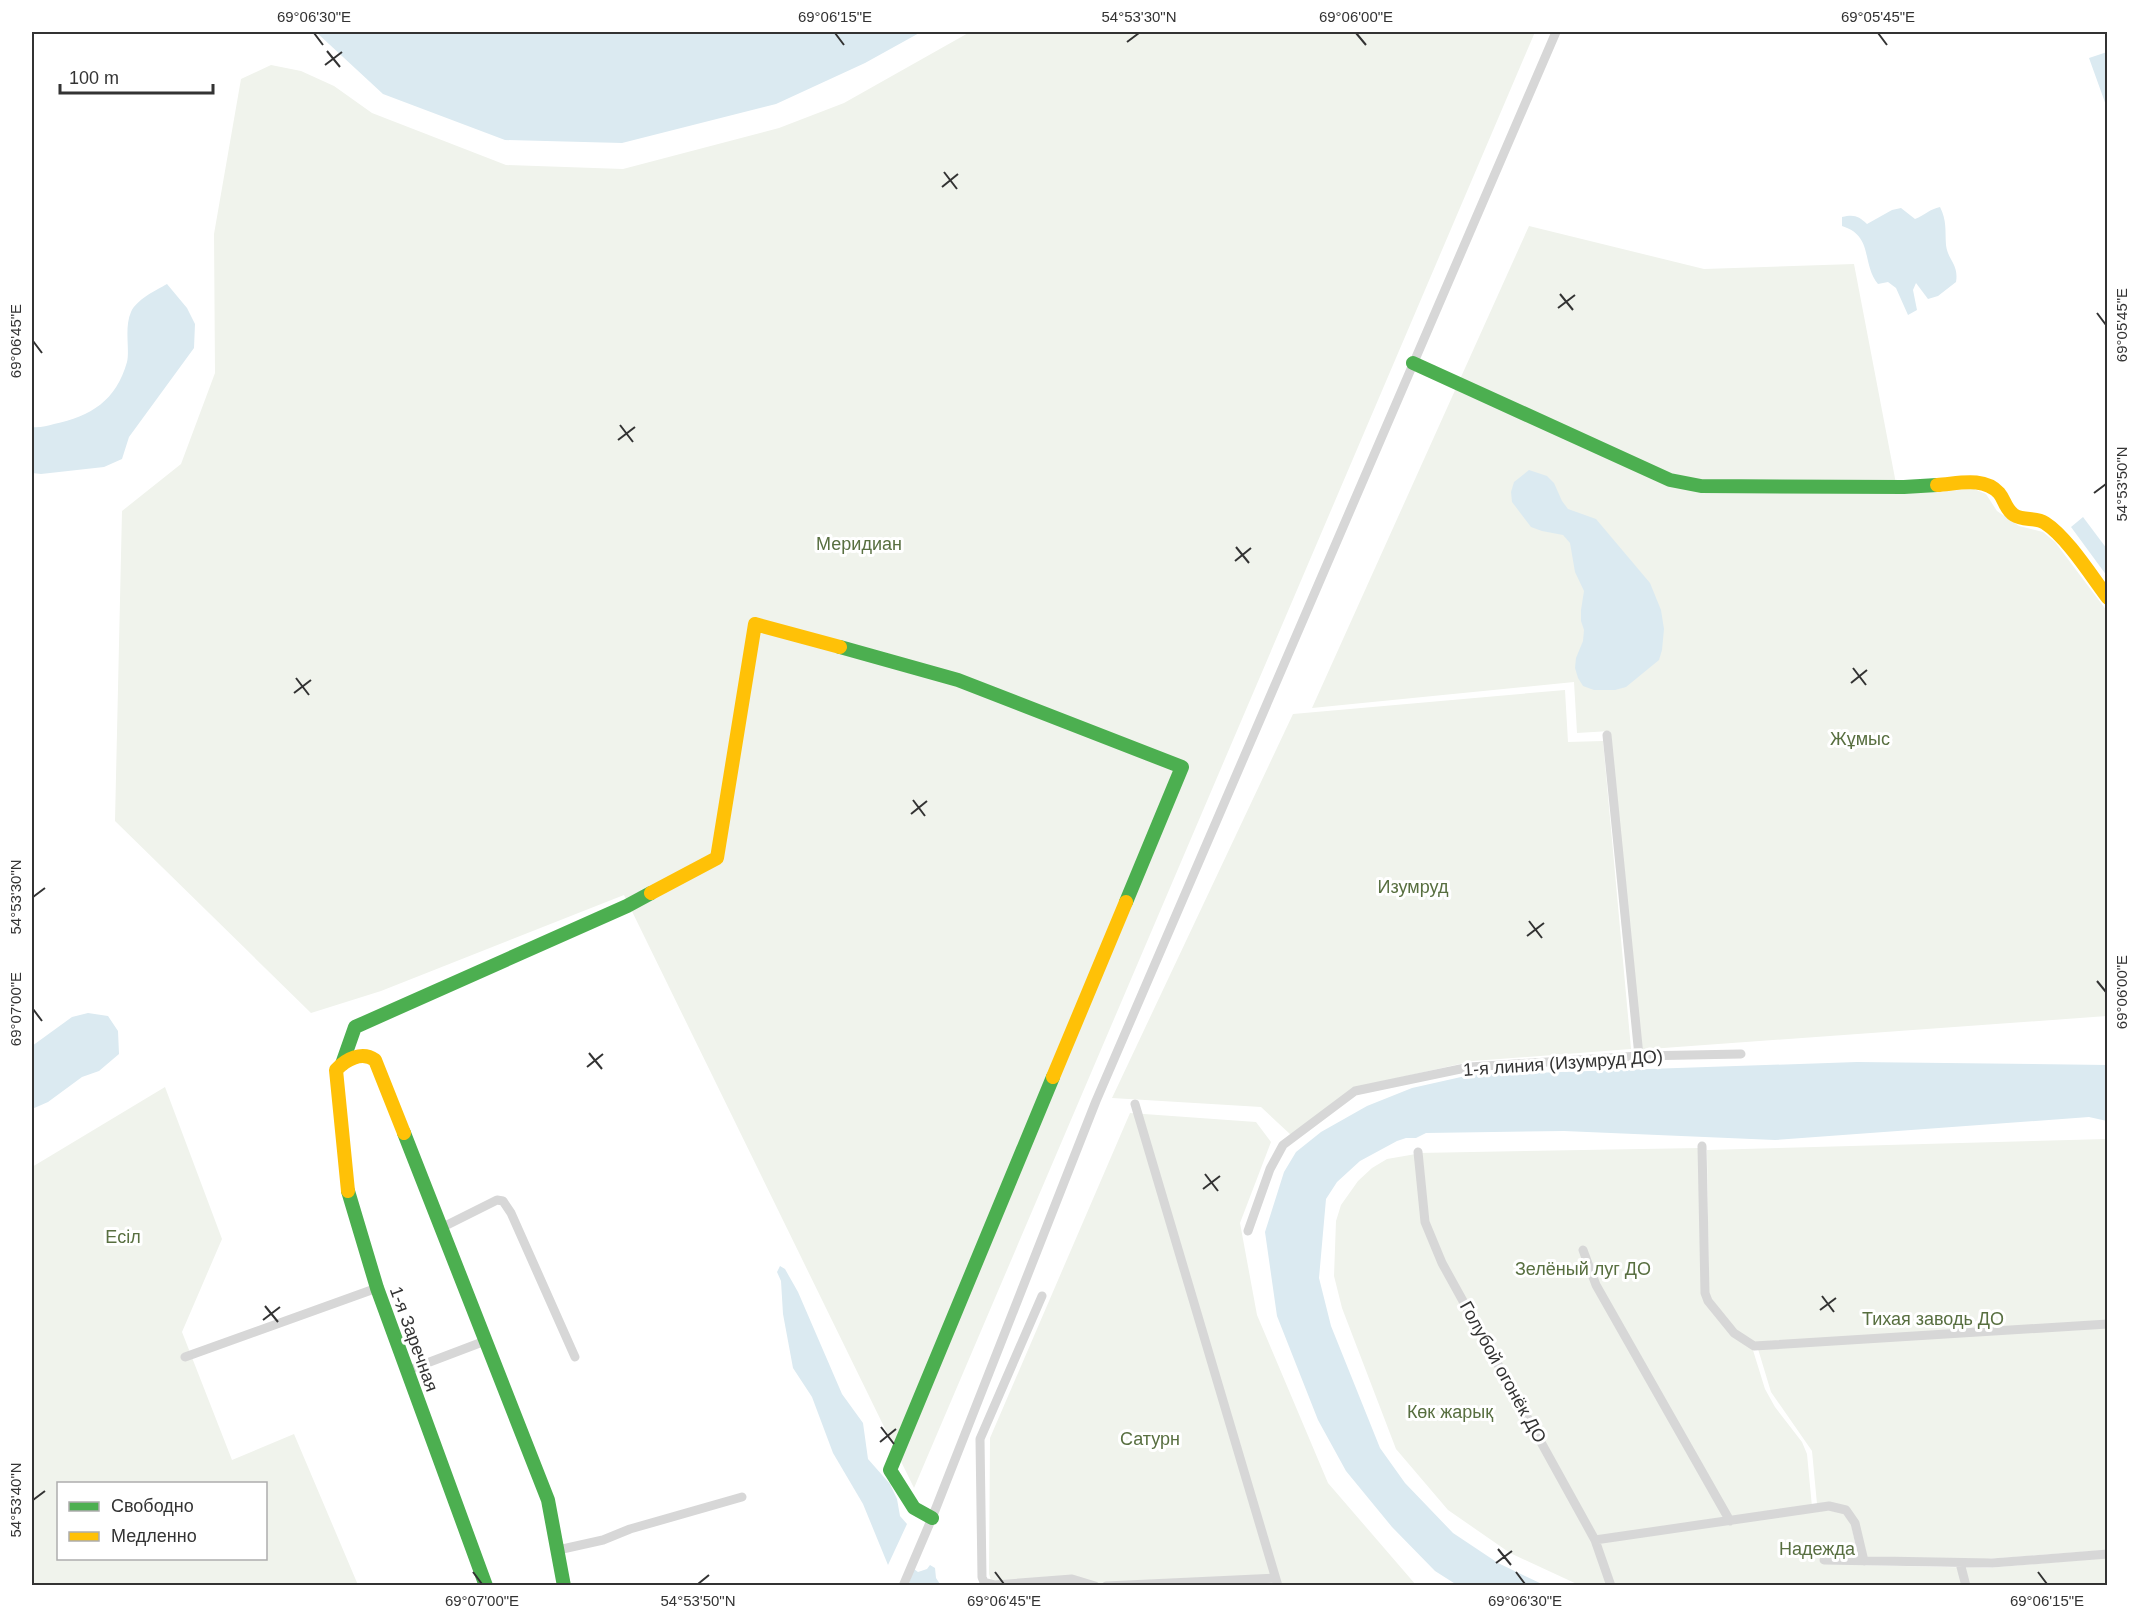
<svg xmlns="http://www.w3.org/2000/svg" width="2139" height="1617" viewBox="0 0 2139 1617" font-family="Arial,sans-serif">
<style>
.green{fill:#f0f3ec;fill-rule:evenodd}
.water{fill:#dbeaf1}
.lines{fill:none;stroke-linecap:round;stroke-linejoin:round}
.street{stroke:#d7d7d7;stroke-width:9}
.fast{stroke:#4caf50;stroke-width:14}
.slow{stroke:#ffc107;stroke-width:14}
.ticks{fill:none;stroke:#333;stroke-width:2}
.labels{text-anchor:middle;dominant-baseline:central;stroke-width:6;stroke-linejoin:round;paint-order:stroke}
.park-label{font-size:18px;fill:#586f40;stroke:#fff}
.street-label{font-size:18px;fill:#333;stroke:#fff}
.neatline{fill:none;stroke:#333;stroke-width:2}
.ticks-label{font-size:15px;text-anchor:middle;fill:#333}
</style>
<rect width="100%" height="100%" fill="#fff"/>
<path class="green" d="M970,32H1535L914,1488L624,895L381,991L311,1013L115,821L122,511L181,464L215,373L214,234L241,79L271,65L301,71L334,86L372,113L506,165L623,169L779,128L844,103Z
M1529,226L1704,269L1854,264L1898,494L1974,489L1986,494L1997,511L2019,526L2043,532L2055,542L2107,611V1016L1636,1050L1610,731L1577,733L1574,682L1312,708Z
M1565,690L1568,742L1603,741L1631,1049L1473,1061L1353,1088L1291,1135L1261,1107L1112,1098L1293,714Z
M165,1087L222,1239L182,1332L232,1460L294,1434L358,1585L32,1586V1167ZM58,1484H266V1558H58Z
M1130,1113L1256,1122L1271,1142L1240,1223L1257,1315L1328,1483L1416,1585L993,1586L989,1574L990,1438Z
M2107,1139V1550L1985,1559L1867,1557L1849,1507L1817,1504L1812,1451L1771,1392L1758,1349L1736,1330L1711,1300L1709,1292L1707,1150Z
M1700,1148L1702,1292L1752,1347L1765,1389L1775,1407L1802,1442L1807,1454L1812,1507L1597,1537L1443,1260L1427,1222L1418,1153Z
M1416,1154L1424,1224L1593,1541L1609,1585H1579L1510,1553L1448,1510L1396,1449L1342,1308L1334,1276L1336,1221L1341,1205L1358,1181L1372,1168L1387,1159Z
M1827,1510L1843,1513L1851,1524L1860,1565L1987,1568L2107,1558V1585H1614L1599,1542Z"/>
<path class="water" d="M316,32H921L865,63L776,104L622,143L505,140L383,94Z
M2107,52H2108L2107,108L2089,58Z
M1940,207C1947,221 1945,230 1946,245C1948,261 1959,264 1956,282L1938,296L1928,299L1916,283L1913,290L1917,310L1908,315L1896,288L1888,282L1878,284C1861,263 1874,236 1842,226V217C1854,214 1859,216 1867,224L1892,210L1901,208L1915,219C1925,215 1930,209 1940,207Z
M167,284L187,308L195,324L194,348L129,437L122,459L104,467L41,474L32,473V427C39,428 47,426 54,424C91,416 116,401 127,362C130,349 124,328 131,312C137,299 155,291 167,284Z
M1529,470L1547,476L1554,483L1562,501L1568,509L1596,519L1650,583L1661,610L1664,629L1662,650L1659,660L1626,687L1615,690H1594L1583,686L1578,678L1575,668L1576,658L1583,641L1584,630L1581,621V610L1584,591L1575,572L1570,543L1563,535L1542,531L1531,527L1512,502L1511,492L1514,482Z
M2083,517L2107,549V576L2071,527Z
M88,1013L108,1016L118,1031L119,1054L99,1071L82,1077L48,1102L32,1109V1046L72,1017Z
M1857,1062L2107,1065V1121L2089,1117L1775,1140L1564,1131L1426,1133L1416,1138H1406L1397,1141L1360,1161L1337,1182L1326,1199L1319,1278L1331,1326L1380,1448L1405,1483L1453,1533L1498,1563L1544,1585H1457L1435,1571L1392,1527L1346,1471L1318,1420L1277,1316L1265,1232L1284,1172L1296,1152L1321,1132L1367,1106L1412,1088L1470,1075Z
M780,1266L785,1269L798,1292L842,1394L863,1423L868,1459L890,1484L897,1499L900,1516L907,1524L888,1565L863,1504L833,1453L812,1397L793,1368L783,1314L781,1281L777,1272Z
M930,1565L935,1568L936,1578L940,1584L946,1583L947,1585L908,1586L914,1569L918,1572L927,1569Z"/>
<g class="lines">
<path class="street" d="M1607,735L1639,1056
M1135,1104L1278,1586
M1702,1146L1705,1293L1708,1301L1734,1333L1754,1346L2108,1324
M1418,1152L1425,1222L1442,1263L1595,1540L1611,1586
M441,1228L497,1200L503,1201L511,1213L575,1357
M1248,1231L1270,1169L1283,1145L1355,1091L1470,1067L1639,1056L1741,1054
M1583,1250L1596,1285L1730,1521
M1042,1296L980,1439L982,1577L984,1582L995,1585L1072,1579L1095,1586
M185,1357L377,1288
M406,1371L485,1341
M1595,1540L1829,1506L1846,1510L1855,1523L1864,1561
M558,1550L603,1540L630,1529L742,1497
M1824,1560L1992,1563L2108,1554
M1960,1563L1966,1586
M903,1586L932,1518L1096,1101L1556,32
M1106,1586L1275,1578"/>
<path class="fast" d="M1413,363L1670,480L1701,486L1904,487L1937,485
M840,647L958,680L1182,767L1126,902
M342,1064L355,1027L627,906L651,893
M404,1133L548,1500L564,1586
M348,1191L377,1288L486,1586
M932,1518L914,1508L890,1470L1053,1077"/>
<path class="slow" d="M1937,485C1957,484 1983,476 1999,493C2005,500 2005,509 2014,515C2023,521 2036,517 2045,523C2067,537 2092,577 2108,598
M651,893L717,858L755,624L840,647
M1053,1077L1126,902
M348,1191L336,1070C346,1059 362,1051 375,1060L404,1133"/>
</g>
<path class="ticks" d="M314,33L323,45M835,33L844,45M1356,33L1366,45M1878,33L1887,45M1127,42L1139,33M327,51L340,67M325,65L342,52M944,172L957,189M942,187L958,174M1560,294L1573,310M1558,308L1575,295M2097,313L2106,325M33,341L42,353M620,425L633,442M618,440L635,427M2094,493L2106,484M1236,547L1249,563M1235,561L1251,548M1853,668L1866,685M296,678L309,695M1851,683L1867,670M294,693L311,680M913,800L925,816M911,814L927,801M33,897L45,888M1529,921L1542,938M1527,936L1544,923M2097,981L2106,992M33,1009L42,1021M589,1053L602,1069M587,1067L603,1054M1205,1174L1218,1191M1203,1189L1220,1176M1822,1296L1834,1312M265,1306L278,1322M1820,1310L1836,1298M263,1320L280,1307M881,1427L894,1444M880,1442L896,1429M33,1500L45,1491M1498,1549L1511,1565M1496,1563L1512,1551M473,1572L482,1584M995,1572L1004,1584M1516,1572L1525,1584M2038,1572L2047,1584M698,1584L709,1575"/>
<g class="labels">
<g class="park-label">
<text x="859" y="544">Меридиан</text>
<text x="1860" y="739">Жұмыс</text>
<text x="1413" y="887">Изумруд</text>
<text x="123" y="1237">Есіл</text>
<text x="1583" y="1269">Зелёный луг ДО</text>
<text x="1933" y="1319">Тихая заводь ДО</text>
<text x="1450" y="1412">Көк жарық</text>
<text x="1150" y="1439">Сатурн</text>
<text x="1817" y="1549">Надежда</text>
</g>
<g class="street-label">
<text transform="translate(1563 1063) rotate(-4)">1-я линия (Изумруд ДО)</text>
<text transform="translate(414 1339) rotate(70)">1-я Заречная</text>
<text transform="translate(1503 1372) rotate(61)">Голубой огонёк ДО</text>
</g>
</g>
<rect width="2139" height="1617" fill="none" stroke="#ffffff" stroke-width="66"/>
<rect x="57" y="1482" width="210" height="78" fill="#ffffff" stroke="#adadad" stroke-width="1.5"/>
<rect x="69" y="1502" width="30" height="9" fill="#4caf50" stroke="#adadad" stroke-width="1.5"/>
<text x="111" y="1512" font-size="18" fill="#333333">Свободно</text>
<rect x="69" y="1532" width="30" height="9" fill="#ffc107" stroke="#adadad" stroke-width="1.5"/>
<text x="111" y="1542" font-size="18" fill="#333333">Медленно</text>
<path d="M60 84v9h153v-9" fill="none" stroke="#333333" stroke-width="3"/>
<text x="69" y="84" font-size="18" fill="#333333" stroke="#ffffff" stroke-width="4.5" paint-order="stroke">100 m</text>
<rect x="33" y="33" width="2073" height="1551" class="neatline"/>
<g class="ticks-label">
<text x="314" y="22">69°06'30"E</text>
<text x="835" y="22">69°06'15"E</text>
<text x="1139" y="22">54°53'30"N</text>
<text x="1356" y="22">69°06'00"E</text>
<text x="1878" y="22">69°05'45"E</text>
<text transform="translate(2122 325) rotate(-90)" y="5">69°05'45"E</text>
<text transform="translate(16 341) rotate(-90)" y="5">69°06'45"E</text>
<text transform="translate(2122 484) rotate(-90)" y="5">54°53'50"N</text>
<text transform="translate(16 897) rotate(-90)" y="5">54°53'30"N</text>
<text transform="translate(2122 992) rotate(-90)" y="5">69°06'00"E</text>
<text transform="translate(16 1009) rotate(-90)" y="5">69°07'00"E</text>
<text transform="translate(16 1500) rotate(-90)" y="5">54°53'40"N</text>
<text x="482" y="1606">69°07'00"E</text>
<text x="698" y="1606">54°53'50"N</text>
<text x="1004" y="1606">69°06'45"E</text>
<text x="1525" y="1606">69°06'30"E</text>
<text x="2047" y="1606">69°06'15"E</text>
</g>
</svg>
